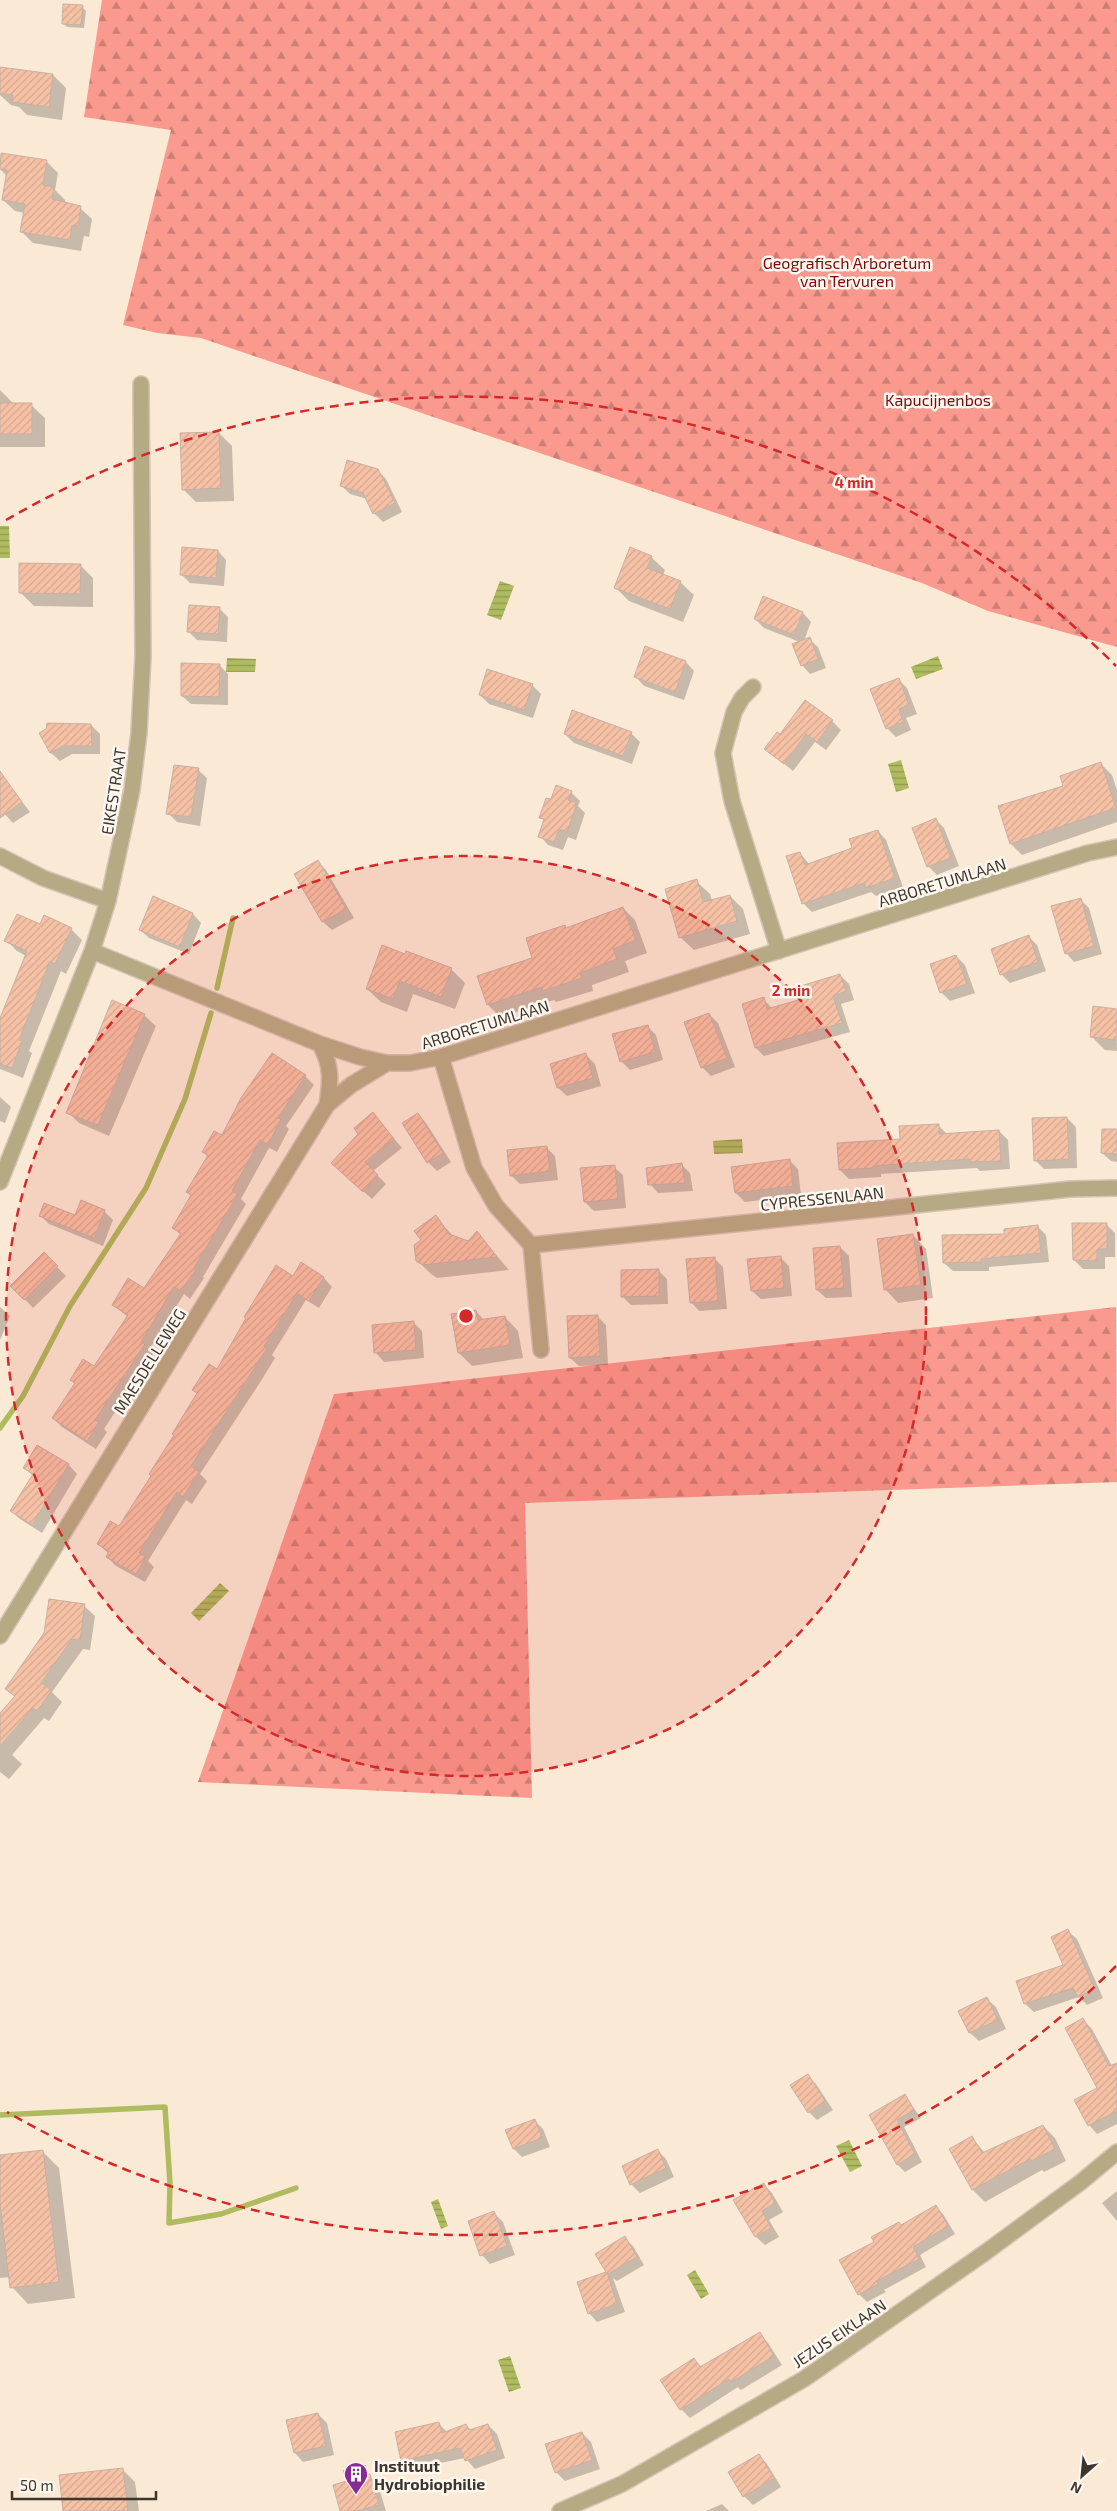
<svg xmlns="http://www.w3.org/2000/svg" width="1117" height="2511" viewBox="0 0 1117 2511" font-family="'Exo 2',sans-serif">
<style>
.forest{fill:url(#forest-firs)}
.water{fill:url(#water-rules)}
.shadow{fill:#0003}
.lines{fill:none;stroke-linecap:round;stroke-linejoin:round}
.stream{stroke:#aebb5f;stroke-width:5.5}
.building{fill:url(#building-hatch);stroke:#c8b0a4}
.minor-casing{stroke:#d4c5b4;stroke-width:18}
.minor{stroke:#b5aa84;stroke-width:15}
.ring{fill:none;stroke:#d62828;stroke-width:2.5;stroke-dasharray:9 6}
.labels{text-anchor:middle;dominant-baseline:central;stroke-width:5;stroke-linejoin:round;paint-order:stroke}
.park-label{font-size:16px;fill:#7e080a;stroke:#fff8f0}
.street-label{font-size:16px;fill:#3c362e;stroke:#fff8f0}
.poi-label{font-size:16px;font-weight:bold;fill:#3c362e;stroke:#fff8f0;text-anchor:start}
.centre{fill:#d62828;stroke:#fff8f0;stroke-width:2.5}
.ring-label{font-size:15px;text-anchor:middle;font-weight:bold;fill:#d62828;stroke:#fff8f0;stroke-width:5;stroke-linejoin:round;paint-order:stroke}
</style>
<defs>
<pattern id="forest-firs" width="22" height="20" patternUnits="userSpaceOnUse" patternTransform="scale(1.25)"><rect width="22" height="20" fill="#fa998d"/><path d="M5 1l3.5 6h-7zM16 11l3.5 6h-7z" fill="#cc7e74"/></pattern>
<pattern id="water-rules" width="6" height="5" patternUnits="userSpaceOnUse" patternTransform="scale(1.25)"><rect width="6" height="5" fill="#aebb5f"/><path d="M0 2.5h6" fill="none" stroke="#8f994f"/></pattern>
<pattern id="building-hatch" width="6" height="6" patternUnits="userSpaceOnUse" patternTransform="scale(1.25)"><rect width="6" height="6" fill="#f6c2a6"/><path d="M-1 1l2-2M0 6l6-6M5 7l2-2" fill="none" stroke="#d4a78f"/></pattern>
</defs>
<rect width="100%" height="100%" fill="#fae9d5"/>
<path class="forest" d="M102,0H1117V647L988,611L922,583L201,338L157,333L123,325L171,130L84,117Z
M1116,1307L1117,1482L525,1503L532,1798L198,1782L334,1394Z"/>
<path class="water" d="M0,526H9L10,558H0Z
M500,581L514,586L501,620L487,615Z
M938,656L943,669L916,679L911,667Z
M227,658L256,659L255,672H226Z
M901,760L909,788L896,792L888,764Z
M742,1139L743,1153L714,1154L713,1141Z
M220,1583L229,1591L199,1621L191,1613Z
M849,2140L862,2166L850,2172L836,2146Z
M438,2199L448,2226L441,2229L431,2202Z
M695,2270L709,2294L701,2299L687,2275Z
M510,2356L521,2388L509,2392L498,2360Z
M366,2465L367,2472L345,2478L343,2470Z"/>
<path class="shadow" d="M82,7L86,11L84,28L67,27L63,23Z
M0,73L53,75L66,88L62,120L27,115L19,107L11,105L0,95Z
M2,154L46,161L58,173L55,190L65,200V203L80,208L92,219L89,237L84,236L81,251L33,243L22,232L25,213L15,211L3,200L7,176L0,169Z
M0,390L13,403L31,405L45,418V447H0Z
M219,433L232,446L234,501L196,502L183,489Z
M377,470L386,479L402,512L383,522L374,513L367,499L350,494L341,485Z
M218,551L226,560L224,586L190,583L181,574Z
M651,557L665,570L663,575L680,582L694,595L683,622L629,601L616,588Z
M80,565L93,578V607L34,606L20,592Z
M764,598L803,613L811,622L804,641L809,639L818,647L826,668L810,674L802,665L800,642L764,628L755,619Z
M219,608L228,617L227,642L197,640L188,631Z
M686,662L694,671L684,700L644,686L636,677Z
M220,666L228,674V705L191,704L182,696Z
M898,679L907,688L917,714L906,718L911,730L896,737L887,728Z
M532,685L541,694L533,718L489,704L480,695Z
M832,721L841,730L826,750L815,742L793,771L766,749L780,736Z
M91,725L100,734V754H72L60,761L51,753L40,734Z
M631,733L640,742L632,764L574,743L565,734Z
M1101,764L1112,775L1117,790V822L1022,855L1011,844L1064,786Z
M198,770L207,778L200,826L177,822L168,813Z
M0,773L30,812L13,823L0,809Z
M571,792L580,801L578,806L585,813L576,840L568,837L563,850L548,845L540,836L545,821L541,817L552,801Z
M936,820L944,828L959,866L937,875L928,866Z
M878,831L886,840L903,887L876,896L871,892L812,912L803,903L800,853L809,864L854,849Z
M318,862L326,870L354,918L332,930L323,922L296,874Z
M696,881L710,894L712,901L730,896L743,909L750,934L694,950L680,937Z
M153,898L193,914L201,923L189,954L149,938L140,930Z
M1081,900L1089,908L1102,954L1074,962L1066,953Z
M623,908L635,920L647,953L625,961L629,972L592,985L593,991L556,1002L554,1000L500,1017L488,1005L567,929Z
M41,926L71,929L82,940L66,974L61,971L29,1051L32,1053L23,1078L0,1069V1021L26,956L17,951L6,940Z
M1029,937L1037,945L1046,971L1010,983L1001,974Z
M383,947L451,969L465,983L455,1009L413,994L407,1012L381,1002L367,989Z
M956,956L965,965L975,993L950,1001L942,993L932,965Z
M840,975L849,984L854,1000L841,1004L850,1032L764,1056L756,1048L763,999L772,1008L806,999Z
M1116,1003L1117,1051L1105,1050L1092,1037L1116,1010Z
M709,1014L718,1023L735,1067L711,1076L702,1067Z
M144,1015L156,1026L109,1136L79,1123L68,1112Z
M647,1026L656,1035L663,1060L630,1070L621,1061Z
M273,1055L305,1076L314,1085L286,1126L289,1129L277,1152L269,1148L241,1199L246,1204L203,1277L204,1278L190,1299L184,1294L149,1350L153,1354L104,1429L107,1432L96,1449L62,1427L53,1418L76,1384L71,1380L94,1368L128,1317L113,1305L144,1289L181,1235L173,1228L192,1196L188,1192L208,1157L204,1152L222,1137Z
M586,1055L595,1064L601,1086L567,1096L558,1088Z
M0,1097L11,1107L5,1123L0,1121Z
M373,1114L402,1148L373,1171L386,1184L372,1199L342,1172L360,1134Z
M418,1114L426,1123L451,1162L437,1171L428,1162L404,1123Z
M1067,1118L1076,1127L1077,1168L1044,1169L1035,1160Z
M938,1125L947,1134L999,1131L1008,1140L1010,1169L980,1171L977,1168L881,1174V1177L849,1179L840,1170L839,1144L901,1140Z
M1117,1130V1162L1111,1161L1102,1153Z
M546,1147L555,1156L558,1180L520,1184L511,1175Z
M789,1160L798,1169L801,1195L745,1202L736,1193Z
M681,1164L690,1173L693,1191L658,1193L650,1184Z
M614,1167L623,1175L626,1208L594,1211L585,1202L582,1169Z
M104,1211L113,1220L103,1246L49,1224L40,1215L75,1216Z
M436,1217L454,1237L469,1243L477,1233L509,1270L437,1278L431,1274L417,1260L423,1240Z
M1106,1224L1115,1233V1257H1105V1269H1083L1074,1260Z
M1038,1227L1046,1235L1049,1262L989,1267V1271H953L944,1263L1006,1235Z
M913,1235L926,1249L933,1298L898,1303L885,1289Z
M840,1247L849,1256L852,1297L826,1298L817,1290Z
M44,1254L66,1276L33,1308L12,1286Z
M780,1257L789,1266L792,1296L761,1299L752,1291Z
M714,1258L723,1267L727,1309L699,1311L691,1302Z
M301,1264L324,1278L332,1287L319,1308L306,1300L272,1355L275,1358L261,1381L200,1474L207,1481L192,1504L186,1500L148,1561L154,1567L145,1582L116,1566L107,1557L109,1554L98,1544L119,1528L217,1370L293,1278Z
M658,1270L667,1279L668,1304L631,1305L622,1296Z
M0,1307L10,1316L0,1340Z
M476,1311L485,1321L505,1317L518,1331L523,1358L472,1366L459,1353Z
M597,1316L606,1325L608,1365L579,1366L570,1358Z
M413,1322L422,1331L424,1358L384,1362L376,1353Z
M38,1447L69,1465L77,1474L42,1533L20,1519L11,1511L33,1476L25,1468Z
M84,1606L95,1616L90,1650L83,1649L52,1692L62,1702L49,1721L44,1718L12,1755L22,1764L9,1779L0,1772V1715L15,1697L6,1689Z
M1068,1931L1077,1939L1103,1998L1087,2005L1079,1997L1034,2012L1025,2004L1018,1982L1065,1966Z
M987,1999L996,2007L1006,2029L979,2041L970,2033Z
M1083,2020L1092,2029L1112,2066L1117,2064V2124L1097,2134L1089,2125L1099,2089Z
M807,2075L816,2084L833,2110L817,2120L809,2112Z
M905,2096L921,2118L904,2127L922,2162L905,2172L898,2165L871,2115Z
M534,2120L543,2129L550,2147L522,2157L514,2149Z
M1043,2126L1055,2138L1066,2161L1044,2172L1042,2170L985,2202L973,2190L950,2150L972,2138L985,2153Z
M42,2151L59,2168L75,2298L28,2304L12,2287L10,2277L0,2278V2156Z
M658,2151L666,2159L674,2177L640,2193L631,2184Z
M763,2184L772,2193L783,2212L769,2220L779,2237L765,2245L756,2237L735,2200Z
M1117,2191V2221L1102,2203Z
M935,2206L943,2214L955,2234L920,2255L926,2267L884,2290L886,2292L867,2302L859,2294L875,2242Z
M494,2213L503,2222L515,2255L490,2264L482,2255Z
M624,2238L633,2246L644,2265L617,2281L613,2278L625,2312L597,2322L589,2313L578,2283L608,2273Z
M760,2334L768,2343L782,2365L741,2390L738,2387L690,2418L681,2409L662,2380L694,2360L702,2367Z
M318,2414L327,2423L334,2455L303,2462L295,2453Z
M439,2424L447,2432L466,2425L471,2430L488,2425L497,2434L505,2458L475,2469L465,2458L411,2469L403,2460Z
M582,2433L591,2442L600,2469L565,2481L556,2472Z
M759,2455L767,2464L781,2487L753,2505L744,2496Z
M122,2469L135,2482L139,2511H65Z
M369,2476L378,2485L386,2511H342Z
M722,2504L729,2511H706Z"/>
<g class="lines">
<path class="stream" d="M217,988L233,918
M0,1428L23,1396L70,1306L146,1188L185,1099L211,1013
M0,2115L165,2107L170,2183L169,2223L221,2214L296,2188"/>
</g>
<path class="building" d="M63,4L83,5L81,25L62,24Z
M0,67L53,74L49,107L12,102L13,95L0,93Z
M1,153L47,160L43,185L54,187L52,199L81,206L78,226L72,225L70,240L20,232L25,204L2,200L7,170L0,169Z
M0,403H32V434H0Z
M219,432L221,488L182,490L180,433Z
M347,460L378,469L395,503L373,514L363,493L340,486Z
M182,547L218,550L216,578L180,575Z
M630,547L652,556L647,568L681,581L670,609L614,588Z
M19,563L81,564L80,594L19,593Z
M763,596L803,612L794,635L754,619Z
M189,605L220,607L218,634L187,632Z
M810,637L818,659L801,666L792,644Z
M645,646L686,661L675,692L634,677Z
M181,663L220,664L219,697L181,696Z
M487,669L533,684L524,710L479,695Z
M899,678L909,705L899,709L903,722L886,729L870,689Z
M805,700L833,720L817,742L806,734L784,764L764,749L777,732L780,734Z
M572,710L632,732L623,756L564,734Z
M47,723L91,724L92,746H63L50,753L39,733L46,729Z
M1101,762L1116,808L1010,844L998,806L1063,786L1060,776Z
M174,765L199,768L191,817L166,814Z
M0,771L22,802L0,818Z
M556,785L572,791L568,800L577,803L567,832L559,829L554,842L538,837L544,819L539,818L546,798L551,799Z
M936,818L951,858L927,867L912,828Z
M878,830L895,878L866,888L864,883L802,904L786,856L800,852L805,865L852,848L849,839Z
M318,860L346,909L322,922L294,874Z
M697,879L703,902L730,895L737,921L679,938L665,889Z
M153,896L193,913L180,947L139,930Z
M1081,898L1094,946L1065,954L1051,906Z
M623,907L636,940L613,949L617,959L580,973L582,978L543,991L542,987L487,1005L477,976L532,958L526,938L565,925L566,928Z
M17,914L40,924L44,915L72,928L55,964L50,961L19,1040L22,1041L12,1068L0,1064V1018L27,951L4,941Z
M1029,935L1038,962L1000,975L991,949Z
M382,945L405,954L406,951L452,968L441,997L400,981L393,999L366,989Z
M956,955L967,984L940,993L930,964Z
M840,974L846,991L833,996L842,1023L755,1048L742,1004L764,997L767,1009L805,998L801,986Z
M112,1000L145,1014L98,1125L66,1113Z
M1093,1006L1117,1009V1040L1090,1037Z
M709,1013L727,1058L701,1068L684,1022Z
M648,1025L655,1052L620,1062L612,1034Z
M272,1053L306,1075L278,1118L281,1119L268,1145L260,1140L232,1191L238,1194L194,1268L196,1269L181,1291L174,1287L141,1342L145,1344L95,1420L99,1422L87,1441L52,1418L75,1383L70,1380L83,1359L94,1366L128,1315L112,1305L128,1278L144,1288L181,1233L172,1228L191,1195L186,1192L208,1155L202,1152L214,1131L222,1135L241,1098Z
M586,1053L593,1078L557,1088L550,1064Z
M373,1112L394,1139L365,1162L378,1175L363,1192L331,1163L358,1134L354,1128Z
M418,1113L443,1153L427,1163L402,1123Z
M1067,1117L1069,1159L1034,1161L1032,1118Z
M939,1124V1134L999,1130L1001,1161L970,1162L969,1159L873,1166V1168L839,1170L837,1143L900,1139L899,1126Z
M1102,1129H1117V1154L1101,1153Z
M547,1146L550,1171L510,1176L507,1150Z
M790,1159L793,1186L735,1193L731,1167Z
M682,1163L685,1183L648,1185L646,1168Z
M615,1165L618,1199L584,1202L580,1168Z
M81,1200L105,1210L94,1238L39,1216L44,1203L75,1215Z
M436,1215L449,1234L468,1241L477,1231L497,1257L423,1265L416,1261L414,1245L421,1240L414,1231Z
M1072,1223H1107V1249H1097V1261L1073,1260Z
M1038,1225L1041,1253L981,1259V1262L943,1263L942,1235L1004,1234V1229Z
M913,1234L921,1285L884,1290L877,1239Z
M840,1246L844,1288L816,1290L813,1248Z
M44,1252L58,1266L24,1300L10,1286Z
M781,1256L784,1288L751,1291L747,1259Z
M715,1257L718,1301L690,1303L686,1259Z
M301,1262L324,1277L309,1301L297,1293L264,1346L267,1348L252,1372L191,1466L199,1472L183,1497L177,1492L139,1553L146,1557L136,1574L106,1557L109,1551L97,1544L110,1521L119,1526L151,1476L149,1474L174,1435L172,1434L197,1393L192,1390L209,1364L217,1369L246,1318L244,1317L276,1265L293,1276Z
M659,1269V1296L621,1297V1270Z
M476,1310L478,1320L505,1316L510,1345L458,1353L451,1314Z
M598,1315L600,1356L569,1358L567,1316Z
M414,1321L416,1350L374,1353L372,1325Z
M37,1445L69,1464L32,1525L10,1511L33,1474L23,1468Z
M49,1599L85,1604L80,1640L72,1639L41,1683L52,1690L37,1711L33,1708L0,1746V1713L15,1696L5,1689L44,1633Z
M1068,1929L1095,1989L1078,1997L1073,1988L1024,2004L1016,1981L1063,1965L1051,1937Z
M987,1997L998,2020L969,2033L958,2011Z
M1083,2018L1109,2066L1117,2063V2111L1088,2126L1074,2100L1097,2088L1065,2028Z
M808,2074L825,2101L808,2113L790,2085Z
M905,2094L914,2110L897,2120L915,2154L897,2165L869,2115Z
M535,2119L542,2138L513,2149L505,2130Z
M1043,2125L1055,2149L1031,2161L1030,2159L972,2190L949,2149L972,2136L982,2153Z
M658,2149L666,2168L630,2185L622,2166Z
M43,2150L59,2282L10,2288L0,2203V2155Z
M764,2183L775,2203L762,2211L771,2228L755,2237L733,2200Z
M936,2205L948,2226L913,2247L919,2259L877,2281L878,2284L858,2295L839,2260L874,2242L871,2237L899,2222L901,2225Z
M494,2211L507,2246L480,2256L468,2221Z
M625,2236L637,2257L608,2274L607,2272L617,2304L588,2314L577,2282L606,2272L595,2254Z
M760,2332L774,2356L731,2382L729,2379L680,2410L660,2380L694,2358L700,2367Z
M318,2413L326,2446L294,2453L286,2420Z
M439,2422L442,2433L466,2424L469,2430L488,2424L497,2450L465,2461L460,2448L401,2461L395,2432Z
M582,2432L592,2460L555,2473L545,2444Z
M759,2454L774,2478L743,2497L728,2472Z
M123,2468L128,2511H63L59,2475Z
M370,2474L379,2505L356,2511H340L333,2485Z"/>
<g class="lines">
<g class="minor-casing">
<path id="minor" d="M753,687L742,698L734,712L723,753L732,801L779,951
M0,856L43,878L108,901
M92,951L320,1044L360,1057L387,1063H410L441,1057L1088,853L1117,847
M320,1044C332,1067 331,1079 327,1105
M441,1057L474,1168L496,1206L531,1245L1071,1189L1117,1188
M0,1182L92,951L108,901L132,790L139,733L143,656L141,384
M531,1245L541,1350
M0,1636L327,1105L351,1085L387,1063
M560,2511L622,2484L804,2379L986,2252L1081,2182L1117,2152"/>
</g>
<use href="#minor" class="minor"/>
</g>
<circle cx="466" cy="1316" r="460" fill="#d62828" fill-opacity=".12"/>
<g class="ring">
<circle cx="466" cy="1316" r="460"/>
<path d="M1116 1966A919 919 0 0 1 7 2112M6 520A919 919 0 0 1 1116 666"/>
</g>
<defs>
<g id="building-pin" transform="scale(1.25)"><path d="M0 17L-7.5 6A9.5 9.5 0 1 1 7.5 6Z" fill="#882b96" stroke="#fff8f0"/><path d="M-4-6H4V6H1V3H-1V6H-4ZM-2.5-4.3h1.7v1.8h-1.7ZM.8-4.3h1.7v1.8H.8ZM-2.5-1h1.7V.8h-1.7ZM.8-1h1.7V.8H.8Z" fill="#fff"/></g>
</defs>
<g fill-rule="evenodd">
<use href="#building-pin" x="356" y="2474"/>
</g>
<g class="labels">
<g class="park-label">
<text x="847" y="262">Geografisch Arboretum<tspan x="847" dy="18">van Tervuren</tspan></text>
<text x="938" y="399">Kapucijnenbos</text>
</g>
<g class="street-label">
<text transform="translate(113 791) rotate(-81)">EIKESTRAAT</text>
<text transform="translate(942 882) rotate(-17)">ARBORETUMLAAN</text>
<text transform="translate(485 1024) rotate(-17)">ARBORETUMLAAN</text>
<text transform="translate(822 1198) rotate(-6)">CYPRESSENLAAN</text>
<text transform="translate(149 1361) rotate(-58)">MAESDELLEWEG</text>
<text transform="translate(839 2333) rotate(-34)">JEZUS EIKLAAN</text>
</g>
<g class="poi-label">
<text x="374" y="2465">Instituut<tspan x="374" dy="18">Hydrobiophilie</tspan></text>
</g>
</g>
<circle cx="466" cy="1316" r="8" class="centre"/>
<g class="ring-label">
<text x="854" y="488">4 min</text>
<text x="791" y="996">2 min</text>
</g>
<g transform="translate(1082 2476) rotate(207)" stroke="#fff8f0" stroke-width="4" paint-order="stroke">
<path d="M0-4L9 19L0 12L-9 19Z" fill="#3c362e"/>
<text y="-8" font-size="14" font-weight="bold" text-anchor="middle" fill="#3c362e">N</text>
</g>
<path d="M12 2491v8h144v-8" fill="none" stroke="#3c362e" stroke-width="2.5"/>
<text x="20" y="2491" font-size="15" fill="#3c362e" stroke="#fff8f0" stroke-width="4" paint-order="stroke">50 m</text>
</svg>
